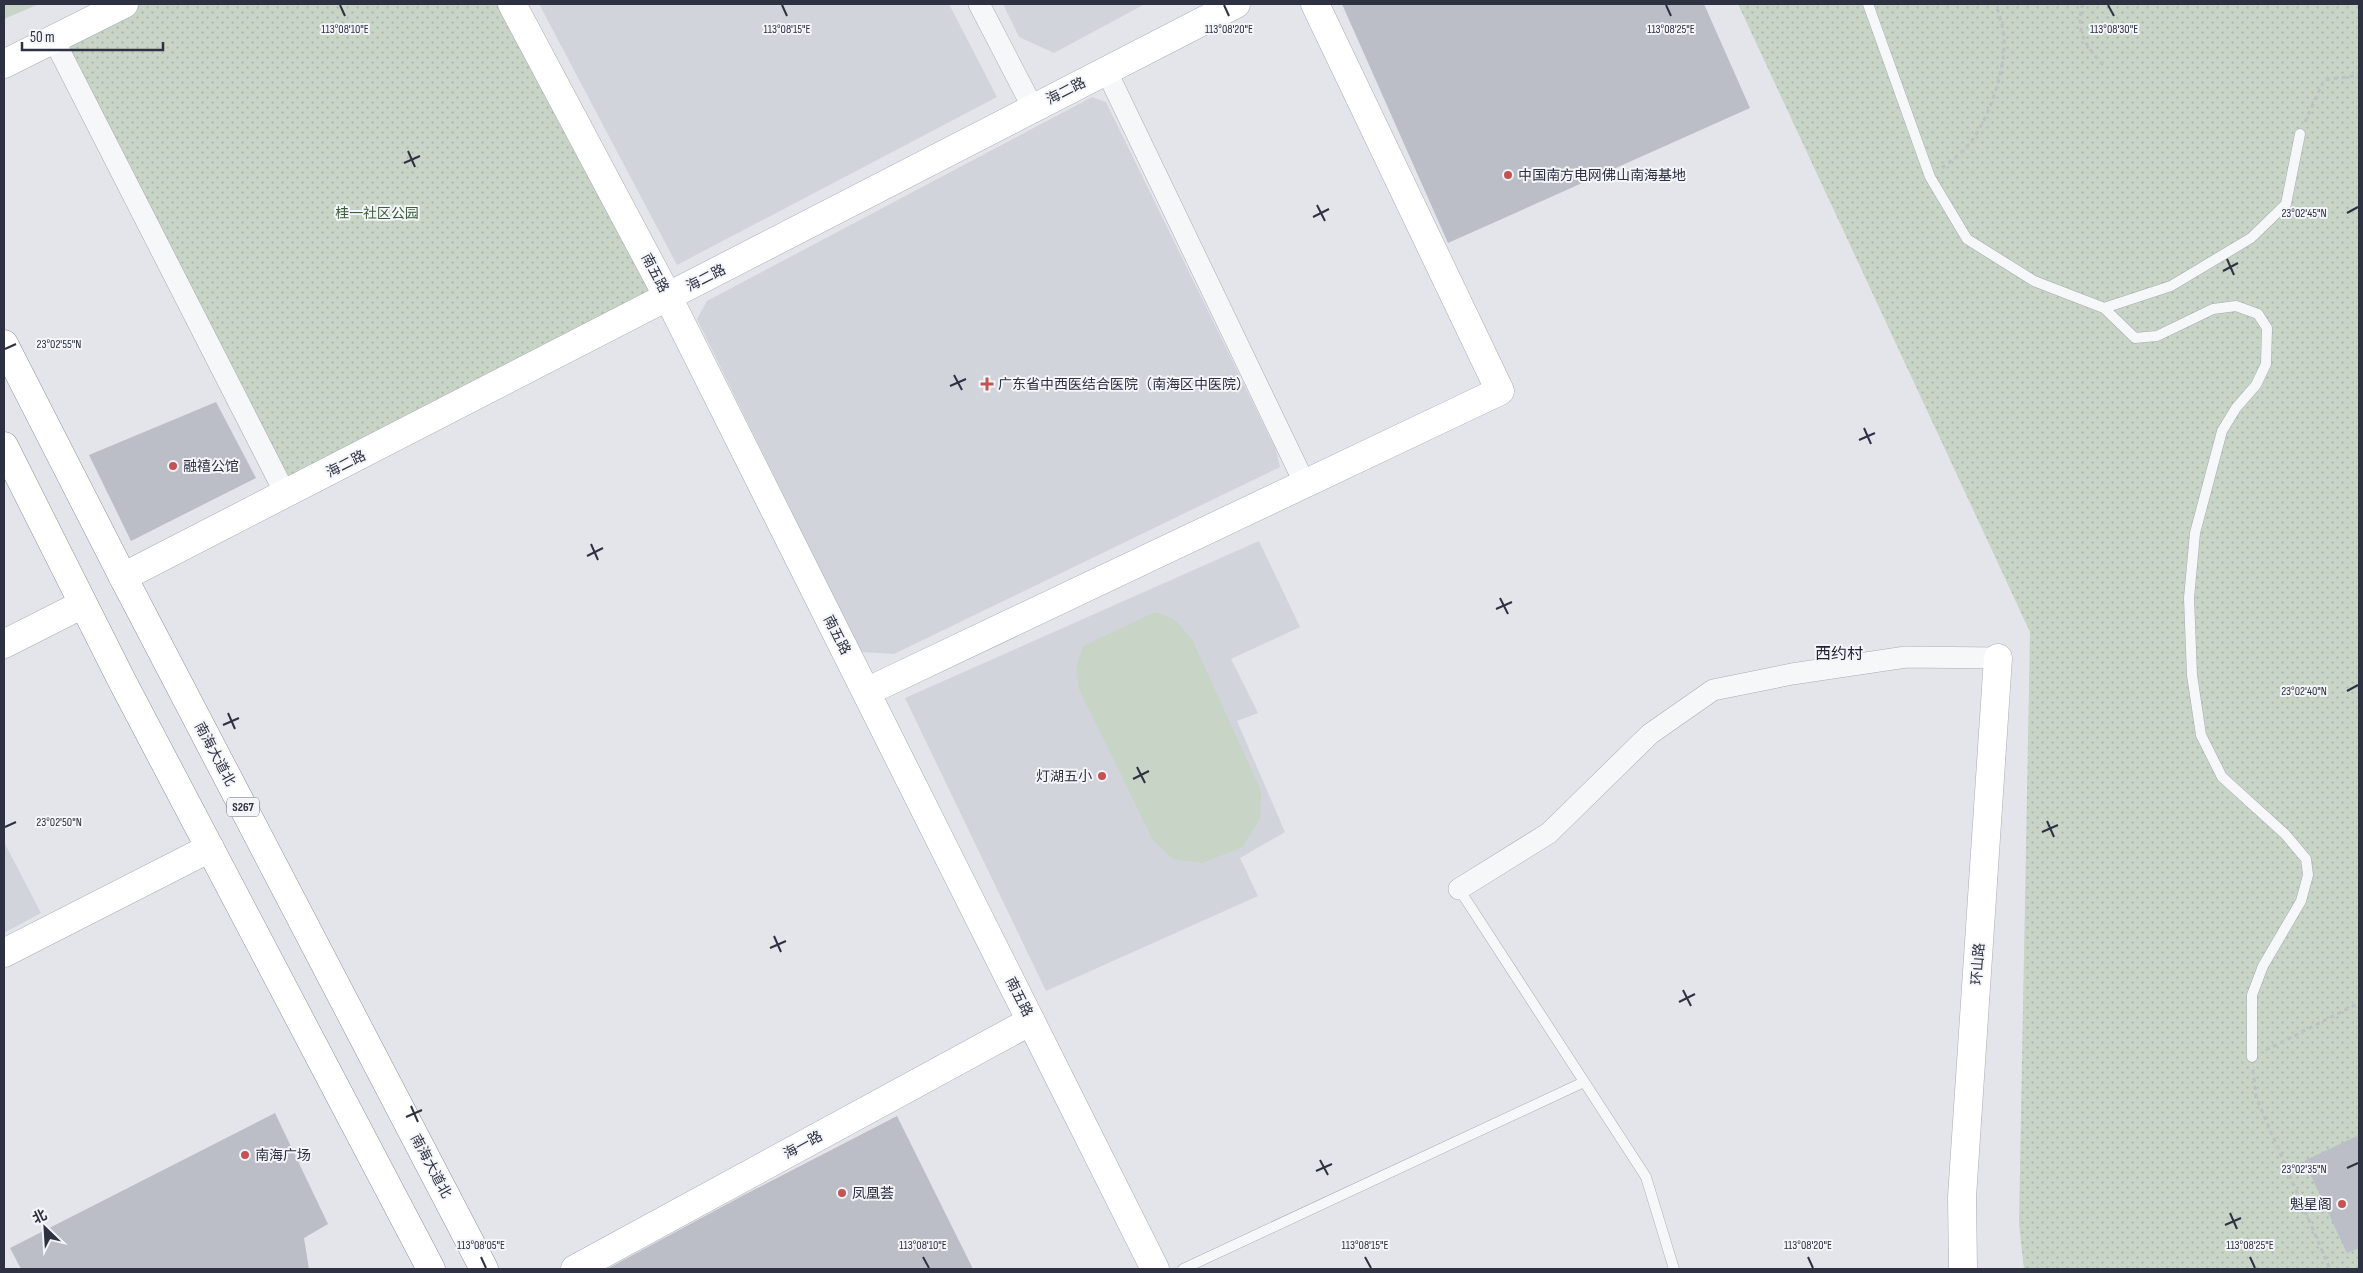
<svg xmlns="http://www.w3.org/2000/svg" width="2363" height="1273" viewBox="0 0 2363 1273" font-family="'Sofia Sans Condensed','Noto Sans SC',sans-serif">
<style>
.built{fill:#d2d4dc}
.grass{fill:#c7d4c6}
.park{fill:url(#park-dots)}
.building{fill:#bbbec7}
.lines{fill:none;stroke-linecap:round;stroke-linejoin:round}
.lane-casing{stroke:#a9abb5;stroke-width:11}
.street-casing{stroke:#a9abb5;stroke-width:22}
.secondary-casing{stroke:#a9abb5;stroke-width:29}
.highway-casing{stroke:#8c91a0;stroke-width:29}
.path{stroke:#bec0c6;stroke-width:3;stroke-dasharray:4 4;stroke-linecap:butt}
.lane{stroke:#f6f7f9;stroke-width:10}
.street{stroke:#f6f7f9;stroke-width:21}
.secondary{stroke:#fff;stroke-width:28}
.highway{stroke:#fff;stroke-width:28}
.ticks{fill:none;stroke:#2d3142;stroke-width:2}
.poi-dot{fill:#c55353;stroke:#f3f5f8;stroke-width:2}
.labels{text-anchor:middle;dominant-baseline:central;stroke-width:4;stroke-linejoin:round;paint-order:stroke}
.shield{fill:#f3f5f8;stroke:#686c79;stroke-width:1}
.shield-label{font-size:12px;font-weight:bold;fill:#2d3142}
.street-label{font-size:14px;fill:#2d3142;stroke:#f3f5f8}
.poi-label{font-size:14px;fill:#2d3142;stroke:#f3f5f8;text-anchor:start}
.park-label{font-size:14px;fill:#3c5d3b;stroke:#f3f5f8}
.quarter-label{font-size:16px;fill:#1f2233;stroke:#f3f5f8}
.ticks-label{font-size:12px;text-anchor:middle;fill:#2d3142;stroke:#f3f5f8;stroke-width:4;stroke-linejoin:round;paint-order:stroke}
</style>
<defs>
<pattern id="park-dots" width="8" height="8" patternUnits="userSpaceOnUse" patternTransform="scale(1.25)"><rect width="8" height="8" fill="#c7d4c6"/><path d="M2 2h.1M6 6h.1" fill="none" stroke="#abb6ab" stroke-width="1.8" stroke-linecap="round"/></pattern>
</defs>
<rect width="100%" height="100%" fill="#e4e5eb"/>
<path class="built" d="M539,4H949L997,97L677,265Z
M1003,4H1145L1054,53L1019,37Z
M1092,97L1106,102L1276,450L1280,467L894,654L860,652L697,319L707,301Z
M1259,541L1300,627L1231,659L1258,713L1237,721L1285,832L1240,858L1258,896L1046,991L905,698Z
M4,842L41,913L4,933Z"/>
<path class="grass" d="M4,4H39L4,19Z
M1155,612L1174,619L1192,639L1261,791L1260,818L1243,847L1202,863L1173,859L1153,840L1079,689L1076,667L1083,646Z"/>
<path class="park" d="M124,4H512L668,297L286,495L54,40Z
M1738,4H2359V1269H2024L2019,1224L2030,632Z"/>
<path class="building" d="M1342,4H1704L1750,108L1448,243Z
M216,402L256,478L131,541L89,455Z
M275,1113L328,1224L304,1238L309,1269H21L10,1248Z
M897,1116L973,1269H607L742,1196Z
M2359,1135V1248L2347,1253L2304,1161Z"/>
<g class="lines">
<g class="lane-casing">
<path id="lane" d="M1868,4L1930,177L1967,239L2034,281L2104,308L2171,286L2251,238L2286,204L2300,134
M2104,308L2135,338L2157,336L2213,309L2236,306L2258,314L2267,328L2266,364L2256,385L2236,408L2222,431L2195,533L2189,598L2192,675L2201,735L2222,777L2285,834L2306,859L2308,875L2301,901L2263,966L2252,995V1057
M1459,889L1646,1177L1674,1269
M1183,1269L1584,1082"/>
</g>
<g class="street-casing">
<path id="street" d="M979,4L1033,108
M54,40L286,495
M1106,70L1304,482
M1459,889L1549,833L1650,734L1713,690L1792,674L1906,657L1998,658"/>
</g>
<g class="secondary-casing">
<path id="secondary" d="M512,4L668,297L1155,1269
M4,64L124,4
M123,577L1236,4
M4,644L83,604
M866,692L1500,391L1315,4
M4,953L210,848
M575,1269L1031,1021
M1963,1269L1962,1197L1998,658"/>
</g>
<g class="highway-casing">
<path id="highway" d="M4,344L123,577L484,1269
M4,446L121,679L431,1269"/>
</g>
<path class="path" d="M2083,4C2075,31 2085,45 2103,65
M2305,122L2324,80L2359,75
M1942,168C1949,162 1957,157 1963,151C1987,127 2006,71 2004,37C2003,26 1999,15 1996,4
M2266,1050L2359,1003
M2253,1070L2256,1097L2330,1269"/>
<use href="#lane" class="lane"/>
<use href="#street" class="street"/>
<use href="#secondary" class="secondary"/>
<use href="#highway" class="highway"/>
</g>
<path class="ticks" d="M340,5L345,16M782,5L787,16M1224,5L1229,16M1666,5L1671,16M2108,5L2114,16M408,151L415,167M404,163L420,156M1317,205L1325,221M2347,213L2358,207M1313,217L1329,209M2227,259L2234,275M2223,271L2238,263M5,349L16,344M954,375L962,390M950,386L966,379M1864,428L1871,444M1859,440L1875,433M591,544L598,560M587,556L603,548M1500,598L1508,614M1496,609L1512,602M2347,691L2358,685M228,713L235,729M223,725L239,718M1137,767L1145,783M1133,779L1149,771M2047,821L2054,837M5,827L16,822M2042,832L2058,825M774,936L781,952M770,948L786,941M1683,990L1691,1006M1679,1002L1695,994M411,1106L418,1122M406,1117L422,1110M1320,1160L1328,1175M2347,1168L2358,1163M1316,1171L1332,1164M2230,1213L2237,1229M2225,1225L2241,1218M481,1257L486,1268M923,1257L929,1268M1365,1257L1371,1268M1808,1257L1813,1268M2250,1257L2255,1268"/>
<g class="poi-dot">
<circle cx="1508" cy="175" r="5"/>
<path d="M984.5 376.5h5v5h5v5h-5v5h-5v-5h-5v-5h5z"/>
<circle cx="173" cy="466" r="5"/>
<circle cx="1102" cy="776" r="5"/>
<circle cx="245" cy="1155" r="5"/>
<circle cx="842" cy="1193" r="5"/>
<circle cx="2342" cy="1204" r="5"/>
</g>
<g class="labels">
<rect class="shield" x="227" y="797.5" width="32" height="19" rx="4"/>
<g class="shield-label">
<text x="243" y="807">S267</text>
</g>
<g class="street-label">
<text transform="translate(1066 91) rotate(-27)">海二路</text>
<text transform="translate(655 273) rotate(62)">南五路</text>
<text transform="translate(706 278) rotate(-27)">海二路</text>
<text transform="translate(346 464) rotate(-27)">海二路</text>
<text transform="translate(837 635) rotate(63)">南五路</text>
<text transform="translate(215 754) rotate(62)">南海大道北</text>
<text transform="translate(1978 964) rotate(-86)">环山路</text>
<text transform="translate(1019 997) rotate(63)">南五路</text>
<text transform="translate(803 1145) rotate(-29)">海一路</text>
<text transform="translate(431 1166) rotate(62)">南海大道北</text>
</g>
<g class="poi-label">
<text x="1518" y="175">中国南方电网佛山南海基地</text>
<text x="998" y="384">广东省中西医结合医院（南海区中医院）</text>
<text x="183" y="466">融禧公馆</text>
<text x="1092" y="776" text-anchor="end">灯湖五小</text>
<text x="255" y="1155">南海广场</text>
<text x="852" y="1193">凤凰荟</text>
<text x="2332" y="1204" text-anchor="end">魁星阁</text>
</g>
<g class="park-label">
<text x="377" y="213">桂一社区公园</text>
</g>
<g class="quarter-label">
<text x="1839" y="654">西约村</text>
</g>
</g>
<g class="ticks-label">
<text x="345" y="33">113°08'10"E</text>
<text x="787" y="33">113°08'15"E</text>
<text x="1229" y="33">113°08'20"E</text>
<text x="1671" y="33">113°08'25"E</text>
<text x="2114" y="33">113°08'30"E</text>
<text x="2304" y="217">23°02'45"N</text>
<text x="59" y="348">23°02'55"N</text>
<text x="2304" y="695">23°02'40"N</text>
<text x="59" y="826">23°02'50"N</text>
<text x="2304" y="1173">23°02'35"N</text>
<text x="481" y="1249">113°08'05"E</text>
<text x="923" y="1249">113°08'10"E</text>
<text x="1365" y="1249">113°08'15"E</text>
<text x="1808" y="1249">113°08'20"E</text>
<text x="2250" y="1249">113°08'25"E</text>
</g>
<rect width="2363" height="1273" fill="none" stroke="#2d3142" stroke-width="10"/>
<g transform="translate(45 1228) rotate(335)" stroke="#f3f5f8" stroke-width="4" paint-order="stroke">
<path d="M0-4L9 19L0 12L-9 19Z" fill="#2d3142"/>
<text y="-8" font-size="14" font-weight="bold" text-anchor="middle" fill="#2d3142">北</text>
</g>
<path d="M22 42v8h141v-8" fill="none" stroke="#2d3142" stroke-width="2.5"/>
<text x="30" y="42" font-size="15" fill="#2d3142" stroke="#f3f5f8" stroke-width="4" paint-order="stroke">50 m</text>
</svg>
